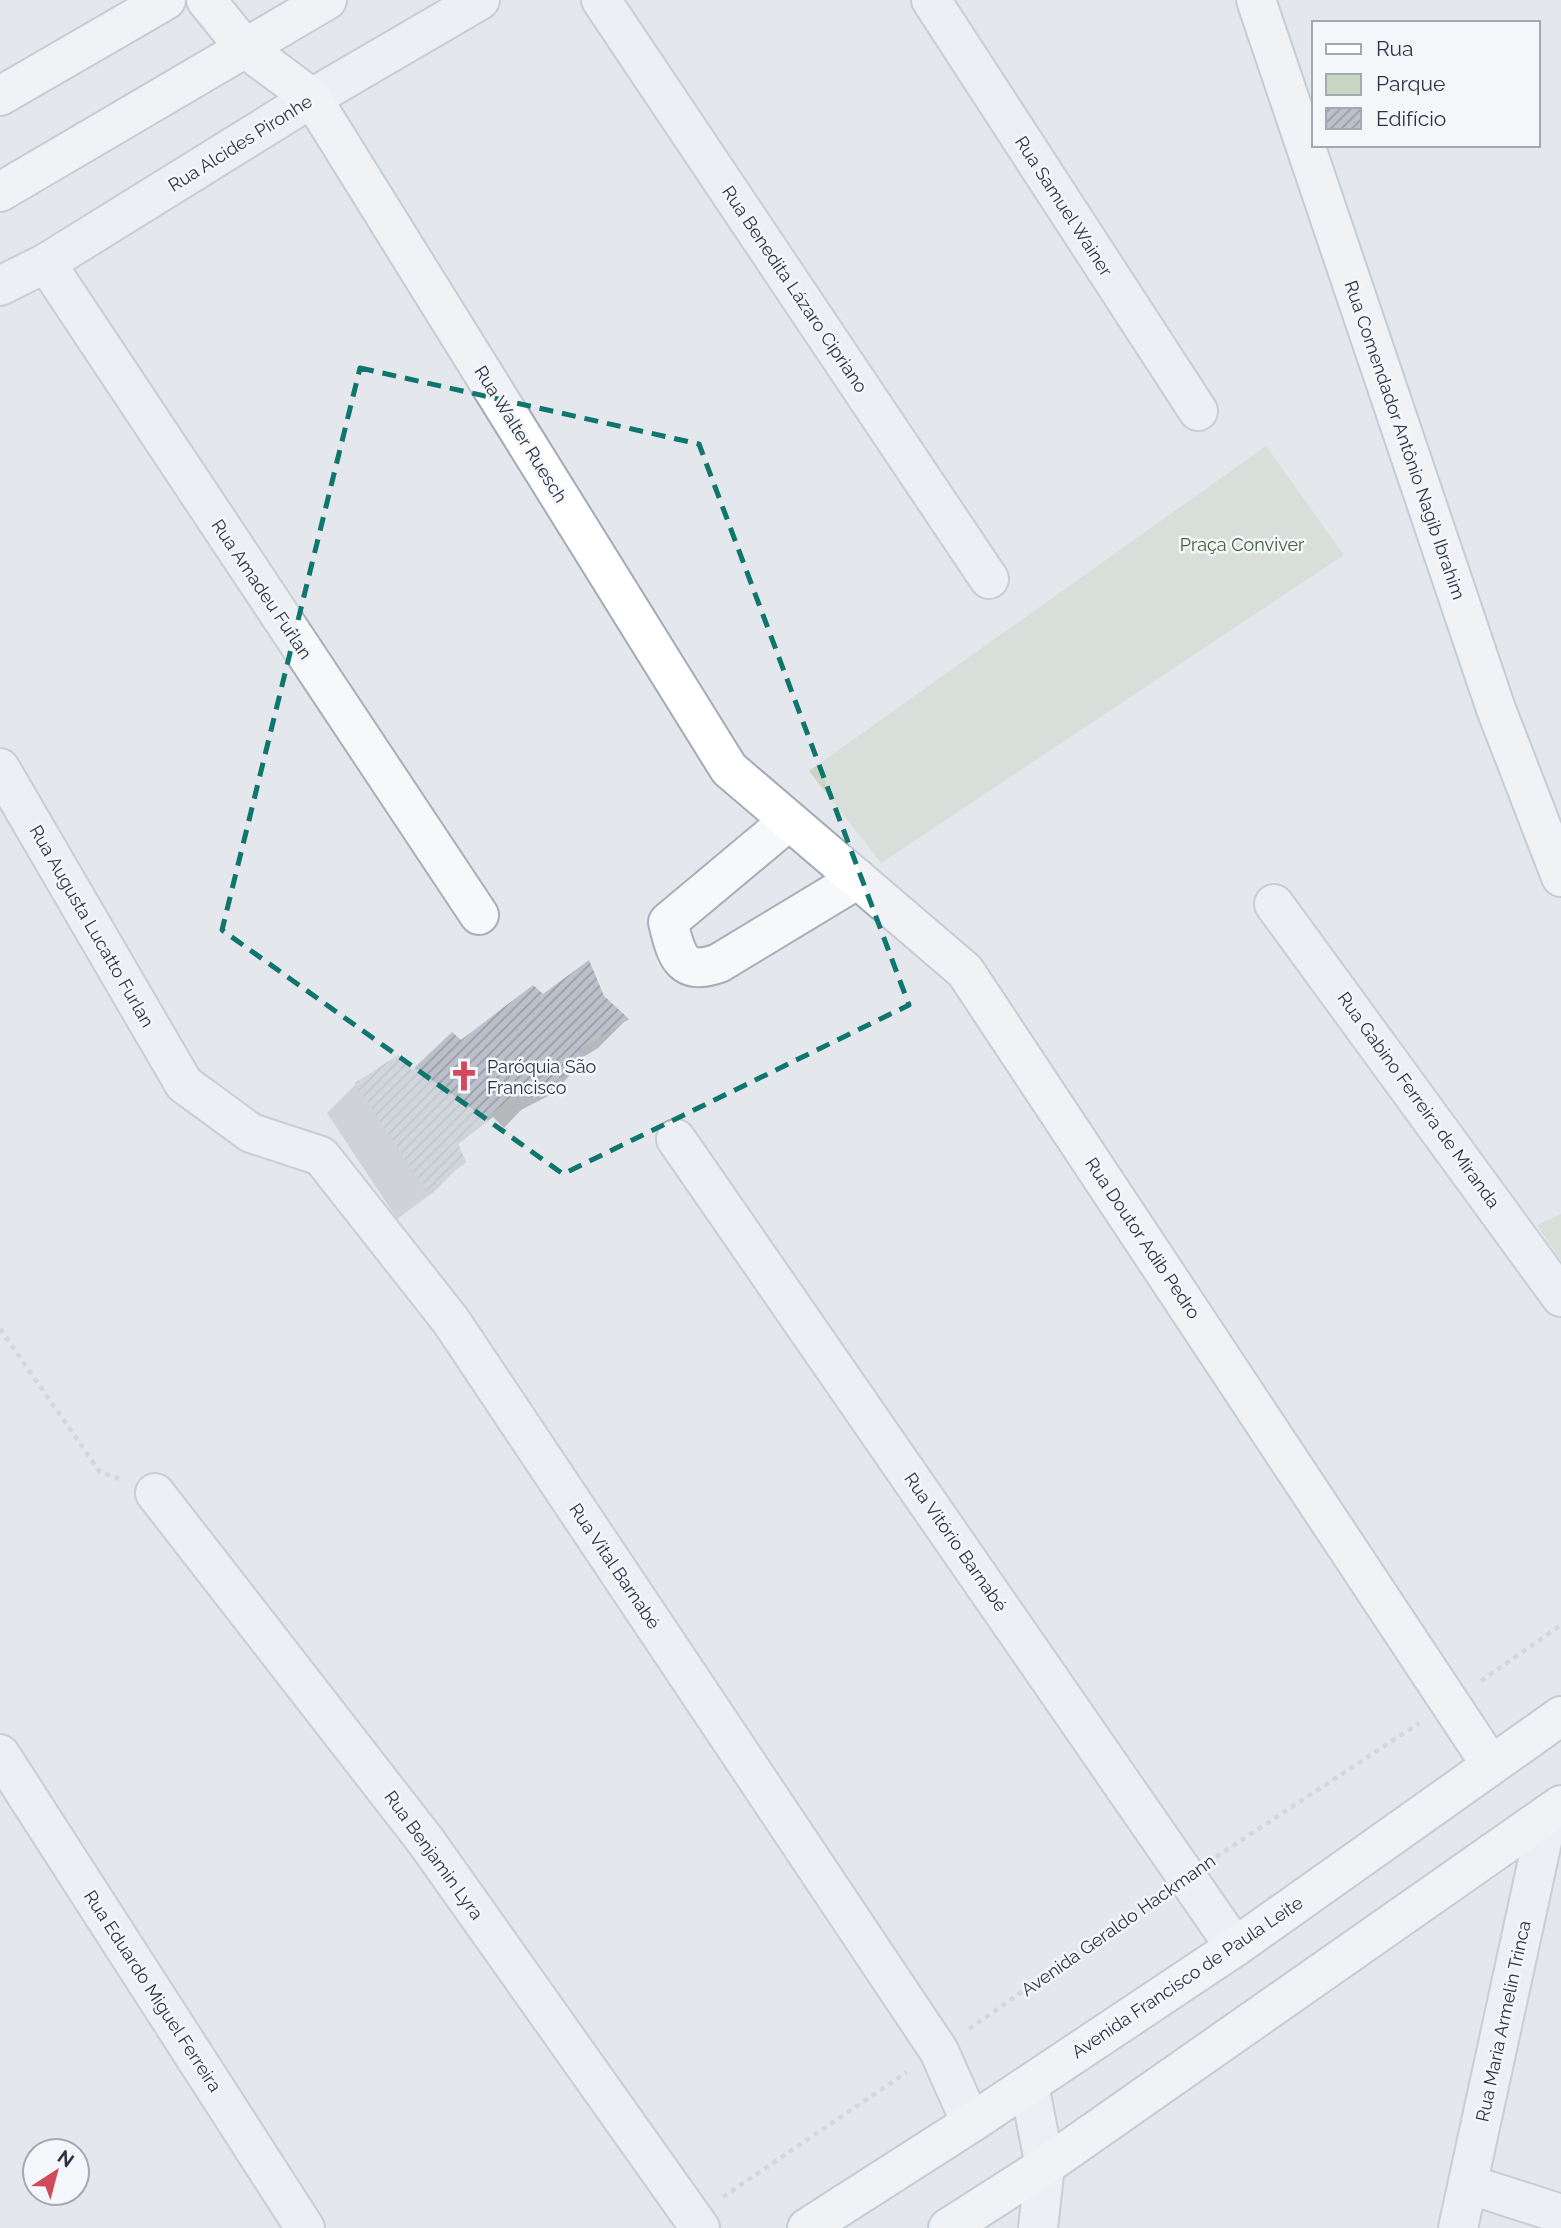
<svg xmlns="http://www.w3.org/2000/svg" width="1561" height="2228" viewBox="0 0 1561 2228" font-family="Raleway,sans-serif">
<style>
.green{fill:#c9d6c5}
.shadow{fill:#0003}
.building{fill:url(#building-hatch)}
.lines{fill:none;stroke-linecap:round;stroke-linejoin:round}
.minor-casing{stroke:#a9aeb7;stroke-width:42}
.major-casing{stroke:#a3abb8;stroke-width:42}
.path{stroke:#c2c5cb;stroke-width:4.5;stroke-dasharray:5 5;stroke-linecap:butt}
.minor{stroke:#f7f8fa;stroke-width:38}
.major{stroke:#fff;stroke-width:38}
.marked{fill:none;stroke:#0f766e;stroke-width:5;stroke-dasharray:14 9;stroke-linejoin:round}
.labels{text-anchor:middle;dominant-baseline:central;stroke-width:5;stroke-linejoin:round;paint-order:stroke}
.street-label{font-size:18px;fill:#2b3445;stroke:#f4f6f9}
.park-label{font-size:18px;fill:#3f6138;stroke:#f4f6f9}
.poi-label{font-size:18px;fill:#2b3445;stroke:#f4f6f9;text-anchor:start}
</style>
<defs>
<pattern id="building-hatch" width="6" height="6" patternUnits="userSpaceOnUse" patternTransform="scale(1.75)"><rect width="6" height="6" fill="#bbc0ca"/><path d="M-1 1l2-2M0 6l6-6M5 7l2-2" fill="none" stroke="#989da6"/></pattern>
</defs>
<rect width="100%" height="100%" fill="#e4e7ec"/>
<path class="green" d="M1266,446L1344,555L881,863L809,771Z
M1561,1214V1261L1537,1225Z"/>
<path class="shadow" d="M542,996L603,997L627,1019L598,1048L580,1059L581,1064L552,1094L521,1110L504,1128L493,1117L457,1145L464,1161L435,1191L397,1219L327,1113L356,1084L411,1072Z"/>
<path class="building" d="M589,960L604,996L629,1019L579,1050L583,1065L547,1085L534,1100L523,1089L457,1141L466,1162L427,1192L355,1083L398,1055L412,1070L452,1032L461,1040L533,985L543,994Z"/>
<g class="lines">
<g class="minor-casing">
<path id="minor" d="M601,0L989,579
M931,0L1198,411
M46,263L479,915
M0,286L46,263L312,98L480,0
M0,768L184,1084L251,1133L321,1156L451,1321L939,2051L971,2123
M789,821L668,922C676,955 681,977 719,963L858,879
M1274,904L1561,1297
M676,1139L1235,1947
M155,1493L425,1840L700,2228
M0,1754L305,2228
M1029,2085L1045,2166L1038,2228
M1468,2184L1561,2214
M1458,2228L1548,1814"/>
</g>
<g class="major-casing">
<path id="major" d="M206,0L245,48L312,98L729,769L965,971L1491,1765
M1256,0L1496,709L1561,877
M0,96L166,0
M0,192L327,0
M807,2228L971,2123L1235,1947L1561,1716
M948,2228L1045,2166L1561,1805"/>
</g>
<path class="path" d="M0,1329L100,1472L120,1479
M1481,1681L1561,1625
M1216,1857L1419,1723
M969,2029L1157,1897
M723,2197L907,2072"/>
<use href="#minor" class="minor"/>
<use href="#major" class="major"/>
</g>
<path d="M0 0H1561V2228H0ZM360,368L699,444L909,1005L563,1174L222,930Z" fill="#e4e7ec" fill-opacity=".55" fill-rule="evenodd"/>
<path class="marked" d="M360,368L699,444L909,1005L563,1174L222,930Z"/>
<defs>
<g id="church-bare" transform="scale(2.415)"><path d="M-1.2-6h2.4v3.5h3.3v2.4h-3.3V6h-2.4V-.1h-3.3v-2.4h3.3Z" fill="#d1495b" stroke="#f4f6f9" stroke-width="2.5" paint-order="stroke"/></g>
</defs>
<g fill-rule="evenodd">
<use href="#church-bare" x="464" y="1076"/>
</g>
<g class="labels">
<g class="street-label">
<text transform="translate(240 143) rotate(-32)">Rua Alcides Pironhe</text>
<text transform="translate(1064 206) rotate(57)">Rua Samuel Wainer</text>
<text transform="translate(795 289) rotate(56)">Rua Benedita Lázaro Cipriano</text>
<text transform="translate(521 434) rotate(58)">Rua Walter Ruesch</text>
<text transform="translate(1405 440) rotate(71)">Rua Comendador Antônio Nagib Ibrahim</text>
<text transform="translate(262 589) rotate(56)">Rua Amadeu Furlan</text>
<text transform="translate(92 926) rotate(60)">Rua Augusta Lucatto Furlan</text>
<text transform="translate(1419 1100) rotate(54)">Rua Gabino Ferreira de Miranda</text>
<text transform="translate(1143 1238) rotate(56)">Rua Doutor Adib Pedro</text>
<text transform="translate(956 1542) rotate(55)">Rua Vitório Barnabé</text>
<text transform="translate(615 1566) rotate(56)">Rua Vital Barnabé</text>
<text transform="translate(434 1855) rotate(54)">Rua Benjamin Lyra</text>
<text transform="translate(1118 1925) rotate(-35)">Avenida Geraldo Hackmann</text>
<text transform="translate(1187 1977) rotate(-34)">Avenida Francisco de Paula Leite</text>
<text transform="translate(153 1991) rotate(57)">Rua Eduardo Miguel Ferreira</text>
<text transform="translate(1503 2021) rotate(-78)">Rua Maria Armelin Trinca</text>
</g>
<g class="park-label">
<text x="1242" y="544">Praça Conviver</text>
</g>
<g class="poi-label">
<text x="487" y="1066">Paróquia São<tspan x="487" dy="21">Francisco</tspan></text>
</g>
</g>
<rect x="1312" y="21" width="228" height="126" fill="#f4f6f9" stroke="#a4a8b1" stroke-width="2"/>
<rect x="1326" y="44" width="35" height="10" fill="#ffffff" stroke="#a4a8b1" stroke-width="2"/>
<text x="1376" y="56" font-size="21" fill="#2b3445">Rua</text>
<rect x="1326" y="74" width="35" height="21" fill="#c9d6c5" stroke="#a4a8b1" stroke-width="2"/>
<text x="1376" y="91" font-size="21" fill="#2b3445">Parque</text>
<rect x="1326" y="108" width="35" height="21" fill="url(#building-hatch)" stroke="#a4a8b1" stroke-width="2"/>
<text x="1376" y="126" font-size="21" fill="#2b3445">Edifício</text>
<g transform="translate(56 2172) rotate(36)"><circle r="33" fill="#f4f6f9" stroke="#a4a8b1" stroke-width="2"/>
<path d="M0-5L12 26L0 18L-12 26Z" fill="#d1495b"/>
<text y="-10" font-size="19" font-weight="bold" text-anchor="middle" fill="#2b3445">N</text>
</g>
</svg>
